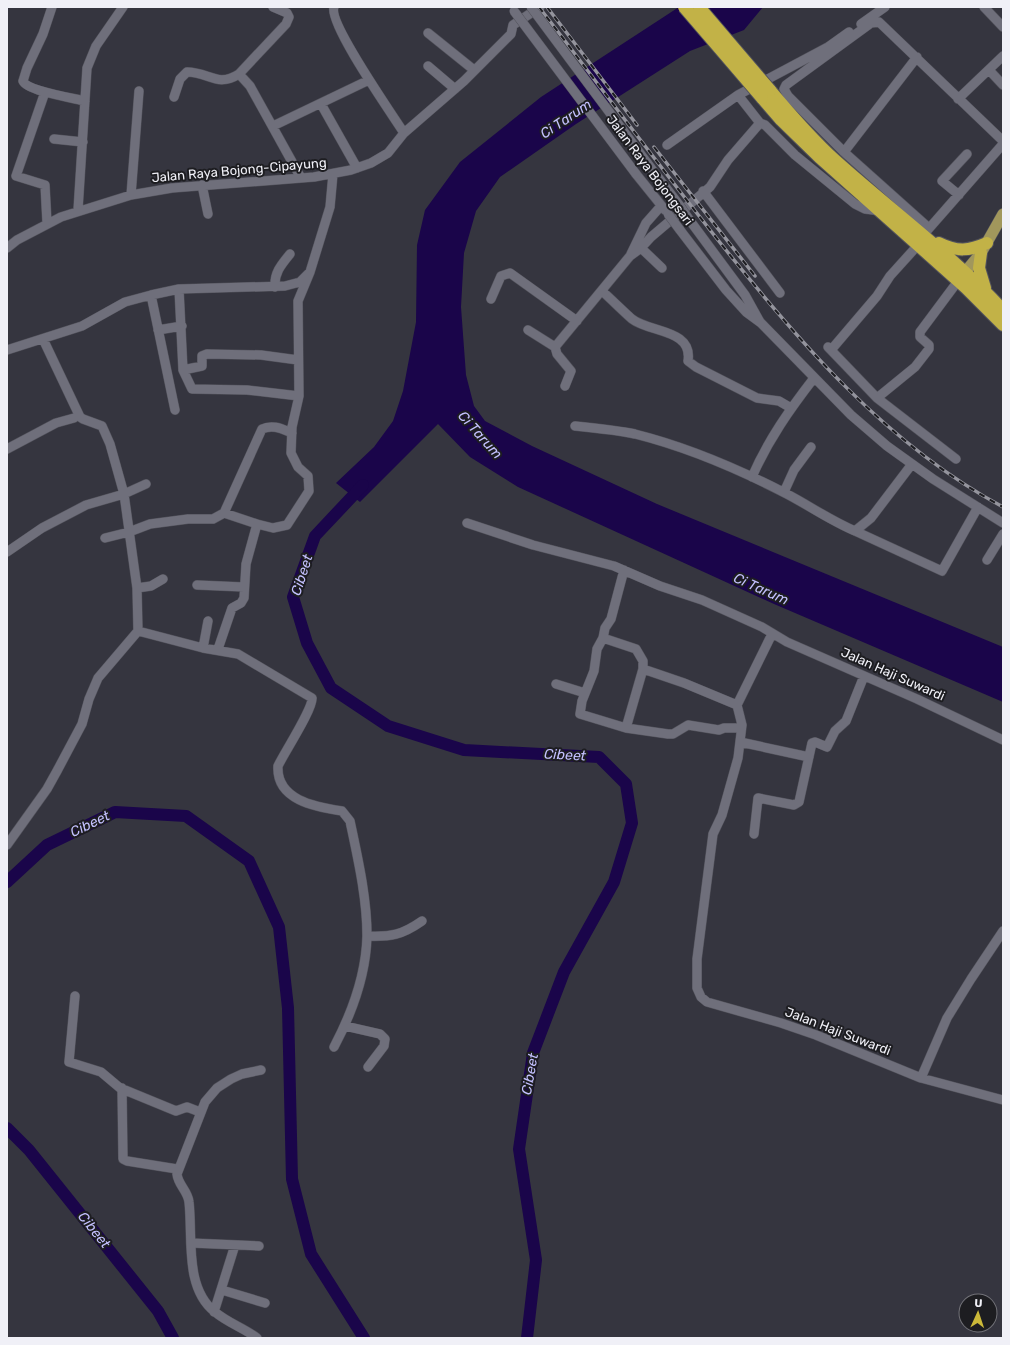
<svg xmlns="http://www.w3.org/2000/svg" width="1010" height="1345" viewBox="0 0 1010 1345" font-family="Rubik,sans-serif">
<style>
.water{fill:#1a054a}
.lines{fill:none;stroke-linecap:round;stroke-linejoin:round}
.river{stroke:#1a054a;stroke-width:12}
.minor-casing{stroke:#53535c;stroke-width:10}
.major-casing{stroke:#53535c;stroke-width:12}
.highway-casing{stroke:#53535c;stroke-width:14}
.minor{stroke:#6f6f7b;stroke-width:9}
.major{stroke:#a1975c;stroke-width:11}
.highway{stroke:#c2b247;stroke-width:12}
.rail-casing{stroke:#94949d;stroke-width:3.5}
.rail{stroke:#1d1d21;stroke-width:2;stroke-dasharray:6;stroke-linecap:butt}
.minor-bridge-casing{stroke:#53535c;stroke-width:10;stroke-linecap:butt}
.highway-bridge-casing{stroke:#53535c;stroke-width:14;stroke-linecap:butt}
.minor-bridge{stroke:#6f6f7b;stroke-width:9}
.highway-bridge{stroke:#c2b247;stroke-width:12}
.labels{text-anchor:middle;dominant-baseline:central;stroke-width:4;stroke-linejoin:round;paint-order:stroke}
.street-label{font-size:13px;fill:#f0f0f7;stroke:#1d1d21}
.water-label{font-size:14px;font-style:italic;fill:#c4c1ff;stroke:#1d1d21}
</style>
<rect width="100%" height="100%" fill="#35353f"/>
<path class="water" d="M679,7H763L744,30L690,51L576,124L500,177L476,211L464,253L461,307L466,375L474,406L485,421L532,446L657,504L1003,647V702L774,604L518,487L470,457L438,424L360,502L336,483L374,447L393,421L403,391L416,322L417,245L425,210L460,162L541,97Z"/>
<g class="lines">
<path class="river" d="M363,485L315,536L293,597L307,643L331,688L388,726L464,750L599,757L626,784L632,823L614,882L564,972L533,1053L519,1149L536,1260L527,1338
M7,882L47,845L115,812L186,816L249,861L279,927L288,1008L292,1179L311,1254L364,1338
M7,1128L29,1150L158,1311L173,1338"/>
<g class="minor-casing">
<path id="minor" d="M52,7L43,34L27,68L23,81C27,91 73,98 85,101
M273,7L287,13
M334,7C328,23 392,114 404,133
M984,7L1003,27
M861,24L885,7
M428,33L474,70
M428,66L455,89
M989,70L1003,85
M239,74L250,86L301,178
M45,92L16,176L45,185L47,223
M738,95L760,123
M174,97L180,79L187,72C209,72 217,88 239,74L286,24L289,17L287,13
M958,99L1003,56
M321,104L357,168
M273,126L369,80
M54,139L83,142
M667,145L738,95L828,47L849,32
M844,152L917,57
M648,164L680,206
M636,174L665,210
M202,185L208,214
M703,191L780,293
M131,195L139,91
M959,195L942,181L967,154
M78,210L87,68L96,46L123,7
M691,222L745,295L760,322
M929,228L844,152L788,96L784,89L786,85L871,23L879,22L1003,141
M680,230L726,290L746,312L761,323L851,415L887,446L933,479L1003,523
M925,233L1003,144
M7,248L17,240L61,217L131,195L172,188L314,177L351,170L371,163L388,153L404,133L464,81L511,34L513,25L540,7
M641,248L662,268
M631,254L646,223L661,206
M275,287C274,273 281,265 290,254
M179,289L183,370L192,389L247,390L299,396
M602,291C612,300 622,310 632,319C650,333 693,329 688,361L696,367L757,398L779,401L791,408
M151,295L175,410
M491,299L501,276L510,273L577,321
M158,330L182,326
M528,330L555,347
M828,347L877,398L956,459
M7,350L82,326L125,302L151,295L179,289L285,286L300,282L310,272L330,207L333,174
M831,350L877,296L890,276L918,245
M183,370L202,366V356L207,354L261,355L298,360
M565,386L571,371L557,354L555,347L630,256L641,248L651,237L710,187L728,160L760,123L765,125L795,155L855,204L865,209L881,211
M877,398L915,367L929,349V345L920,337V332L958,281
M575,426C595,428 616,430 635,434C687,447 736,468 783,492C807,504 829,520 855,531L871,518L912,464
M7,449L56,423L74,418
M752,477C768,440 790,409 814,378
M784,492L794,470L811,447
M224,513L257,524
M467,523L533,545L614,566L660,586L702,600L762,627L787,642L917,699L1003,740
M855,531L942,571L978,507
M105,538L129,532L150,524L188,519H213L224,513L262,429C273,424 282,429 292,433
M7,552L42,528L86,505L124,494L146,484
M987,560L1003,534
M624,570L611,619L605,628L603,638L597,649L594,671L582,701L580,714L626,728L668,734H673L688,725L719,730L724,728H741
M197,585L244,587
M137,588L151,586L163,579
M138,631L203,648L238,654L312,698C313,709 284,753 278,766C276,800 315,807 342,811L350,821C358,859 367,898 367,936C366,974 352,1013 334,1047
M772,634L737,705L742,725L738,758L722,815L713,834L697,959V988L701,997L707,1002L781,1023L816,1035L921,1078L1003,1100
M603,638L636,649L643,661V669L626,728
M203,648L208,621
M218,649L232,608L241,603L244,598L246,564L257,524L273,528L287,525L309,491L308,476L298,467L291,453L292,427L299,396L298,301L310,272
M643,669L684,683L737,705
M556,684L585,693
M740,742L809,757
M754,834L758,798L794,805L799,802L812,743L815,742L827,747L835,731L846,721L864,676
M7,845L47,789L57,771L82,724L89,699L98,678L138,631L137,588L124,494L110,444L102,426L83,419L80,417L43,339
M367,936C391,937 402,935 422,921
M75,996L69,1062L101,1072L120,1088L176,1111L187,1107L200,1112
M345,1026L380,1034L385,1039L384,1046L368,1067
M921,1078L947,1018L971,979L1003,931
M122,1088L123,1159L127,1161L177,1169
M191,1243L259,1246
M222,1290L265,1303
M214,1312L235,1245
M257,1338C244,1328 228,1323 215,1312C184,1288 193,1237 189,1202C188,1191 178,1185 177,1174L205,1102L217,1088L231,1079L242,1074L261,1070"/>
</g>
<g class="major-casing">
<path id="major" d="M960,278L981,253L1003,214"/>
</g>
<g class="highway-casing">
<path id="highway" d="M770,90C791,115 812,139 836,161C892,211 952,255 1003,310
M762,98L781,120L819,157L966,288L1003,325
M939,243C957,252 969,251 987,243
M981,253L979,268L985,288"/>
</g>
<use href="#minor" class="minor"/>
<use href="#major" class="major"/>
<use href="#highway" class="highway"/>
<g class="rail-casing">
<path id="rail" d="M539,7C599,85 657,163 718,240C798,341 887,445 1003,507
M547,7L637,125
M654,147L755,276"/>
</g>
<use href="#rail" class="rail"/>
<g class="minor-bridge-casing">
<path id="minor-bridge" d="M531,7L648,164
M514,11L636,174
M680,206L691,222
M668,214L680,230"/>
</g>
<g class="highway-bridge-casing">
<path id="highway-bridge" d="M684,7L762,98
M699,7L770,90"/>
</g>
<use href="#minor-bridge" class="minor-bridge"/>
<use href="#highway-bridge" class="highway-bridge"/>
</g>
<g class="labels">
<g class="street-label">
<text transform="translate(239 170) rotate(-5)">Jalan Raya Bojong-Cipayung</text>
<text transform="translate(650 170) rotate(53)">Jalan Raya Bojongsari</text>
<text transform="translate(893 674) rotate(24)">Jalan Haji Suwardi</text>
<text transform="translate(838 1031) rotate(21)">Jalan Haji Suwardi</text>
</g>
<g class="water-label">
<text transform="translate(566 119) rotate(-34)">Ci Tarum</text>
<text transform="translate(480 435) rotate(48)">Ci Tarum</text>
<text transform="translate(302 575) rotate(-72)">Cibeet</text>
<text transform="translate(761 589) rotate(24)">Ci Tarum</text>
<text transform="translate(565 755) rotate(3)">Cibeet</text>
<text transform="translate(90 824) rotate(-26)">Cibeet</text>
<text transform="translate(530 1074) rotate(-80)">Cibeet</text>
<text transform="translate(94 1230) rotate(51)">Cibeet</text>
</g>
</g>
<rect width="1010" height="1345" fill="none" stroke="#f0f0f7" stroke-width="16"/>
<g transform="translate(978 1313) rotate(3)"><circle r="19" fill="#1d1d21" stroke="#717177"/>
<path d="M0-3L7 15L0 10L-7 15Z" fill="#ccb939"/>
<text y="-6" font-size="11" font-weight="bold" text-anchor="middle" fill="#f0f0f7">U</text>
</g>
</svg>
